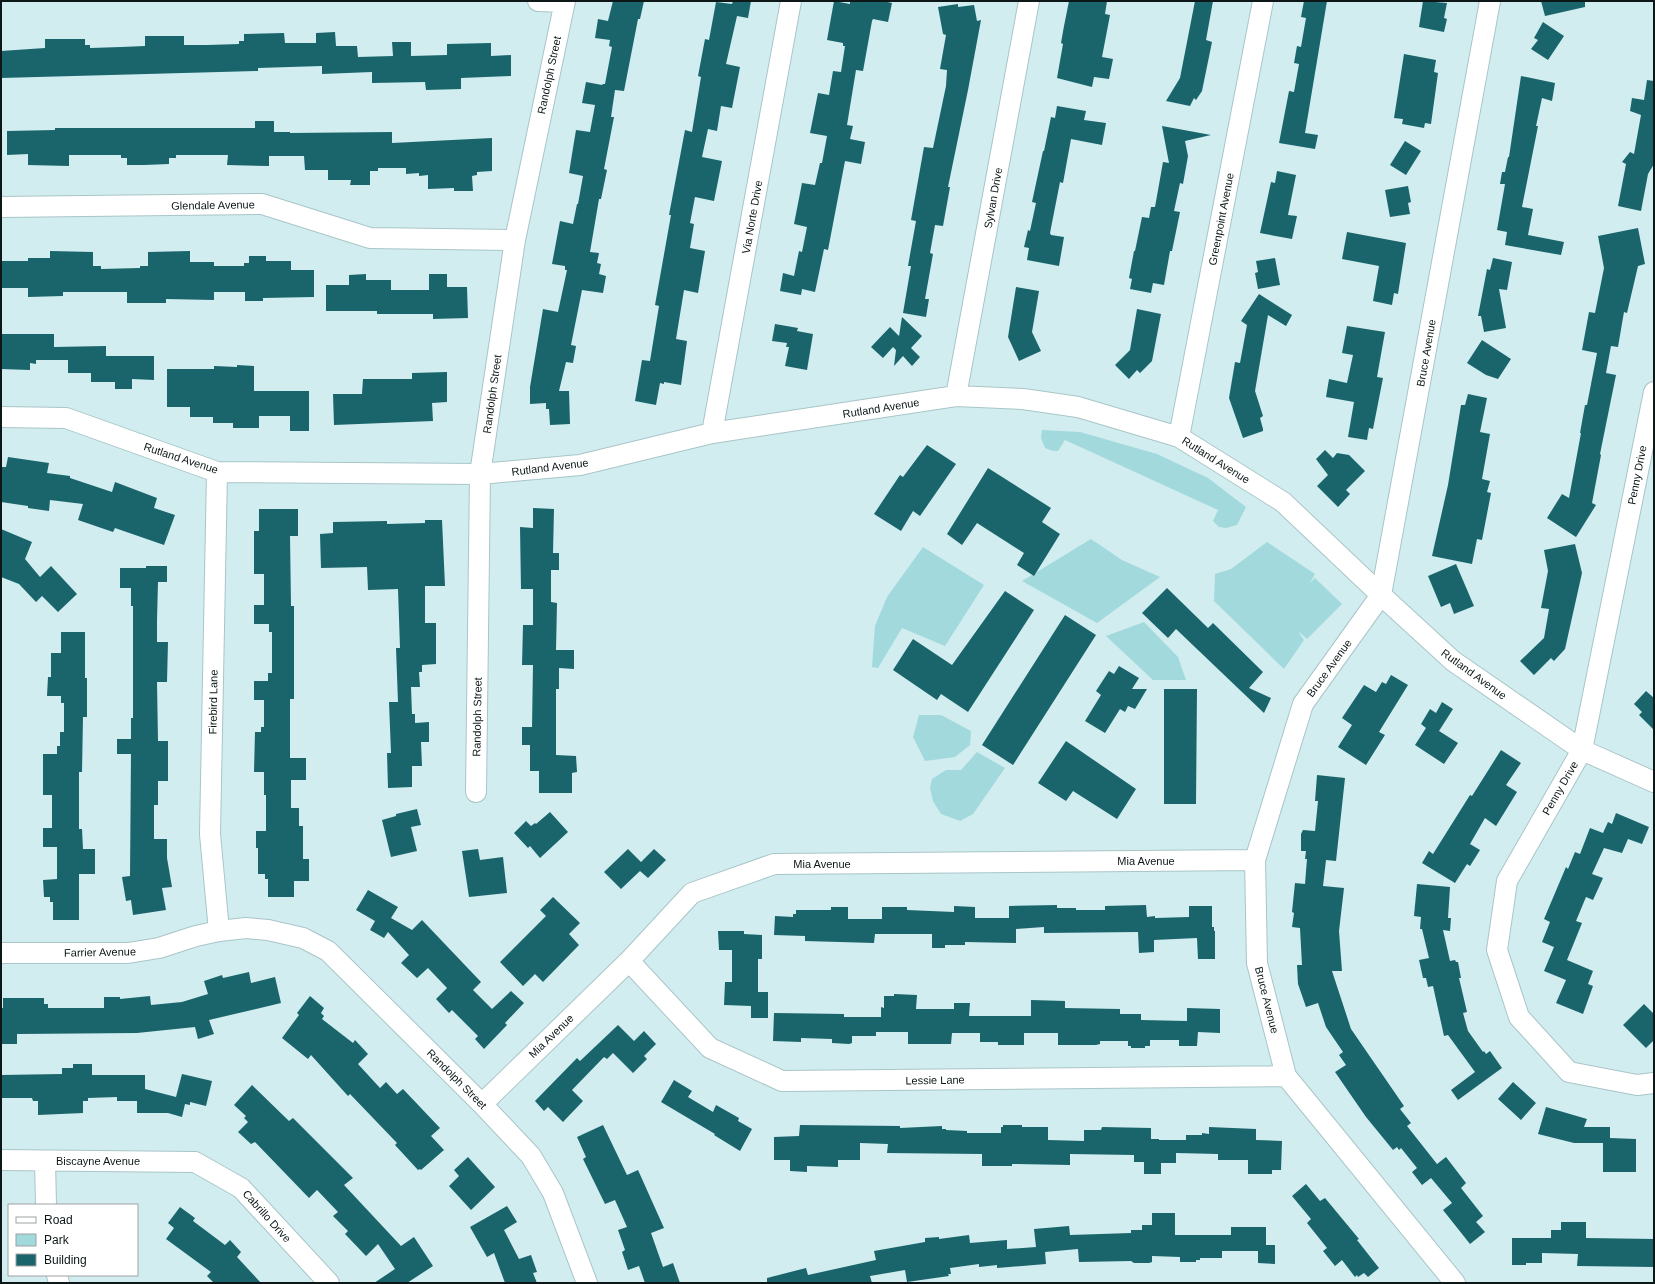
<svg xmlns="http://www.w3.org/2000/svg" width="1655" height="1284" viewBox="0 0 1655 1284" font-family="Helvetica,sans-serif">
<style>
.green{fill:#a2d9dd}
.building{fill:#19656b}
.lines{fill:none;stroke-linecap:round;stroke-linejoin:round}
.minor-casing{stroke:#a9c5c7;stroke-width:22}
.minor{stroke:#fff;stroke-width:20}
.labels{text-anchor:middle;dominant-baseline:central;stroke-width:4;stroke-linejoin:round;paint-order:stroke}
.street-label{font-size:11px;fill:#0d1718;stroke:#fff}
</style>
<rect width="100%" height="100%" fill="#d1edf0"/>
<path class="green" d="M1042,430L1080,432L1157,454L1208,478L1246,507L1237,525L1226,528L1219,527L1213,521L1218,510L1065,440L1058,451H1053L1045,448L1041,438Z
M1091,539L1122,560L1160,577L1097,623L1022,581Z
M1267,542L1315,574L1310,583L1315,578L1342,604L1307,639L1298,631L1304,640L1284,669L1214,601L1215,574L1231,569Z
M923,547L984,585L945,646L902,628L878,668L872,667L875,626L887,597Z
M1144,622L1178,657L1186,680H1153L1106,636Z
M919,715H941L971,731L970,745L955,757L925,761L913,737Z
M977,752L1005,768L973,814L960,821L941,814L933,801L930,788L932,779L946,770H961Z"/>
<path class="building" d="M613,1H644L640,19H638L624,91L615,90L611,117H614L604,169L607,170L601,199H599L590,252L599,253L597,263L601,264L599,274L606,276L603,293L582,290L571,345L576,346L573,363L566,362L559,391H569L570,424L550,425L549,409H546V403L530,404V387L543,309L558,312L567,270H565V266L552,264L560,221L573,224L577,204H578L583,176L569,173L573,148L576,130L590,132L595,105L582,103L586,82L602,85L603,84H605L612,47L609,46L610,40L595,38L598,19L608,21Z
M733,1H751L748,18L737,16L726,64L740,67L732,108L721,106L717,131L708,129L702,157L722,161L714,201L695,197L690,223L694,224L690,248L705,251L698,293L684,290L676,339L687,341L681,385L664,382V384L660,383L656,405L635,401L642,360L650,361L659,306L655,305L671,215H669L685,130L692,132L701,77L698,76L705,39L709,40L716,2L732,4Z
M834,1L850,4V1H883L892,3L888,22L873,19L872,21L863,71L856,70L847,125L853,126L850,139L865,142L861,164L845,161L828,250L824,249L815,292L802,289L801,295L780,291L783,273L794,276L799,251L802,252L807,227L794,224L802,183L815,185L820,163H822L827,136L810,133L818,93L829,95L833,71L841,72L845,46H843V43L827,40Z
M1069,1H1107L1105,14L1110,15L1102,57L1113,59L1109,79L1094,77L1092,87L1057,78L1063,44L1061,43L1064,26Z
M1195,1H1213L1206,40L1212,42L1202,91L1196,100L1194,98L1190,106L1166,101L1180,78Z
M1304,1H1327L1305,133L1318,135L1315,149L1279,143L1289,91L1294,92L1299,64L1294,63L1297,46L1301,47L1306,18L1301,17Z
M1423,1L1447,3L1444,18L1447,19L1444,32L1419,27Z
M1541,1H1585V7L1545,16Z
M958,4V7L974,5L977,21L981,20L968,90L948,187H950L943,226L935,225L930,253L933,254L925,299H929L926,317L903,313L911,266H908L916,221L911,220L924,147L933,148L946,86L947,70L940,69L946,35L943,34L938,7Z
M1543,22L1564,36L1548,60L1531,49L1538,40L1534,38Z
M335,32L336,46H357L358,57L393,56L392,42H411V56L447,55V44L491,43V56L511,55V76L461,78V89L426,90L425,82L372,83V72L322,74V66L258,68V71L1,78V51L45,48V39H85V45H90V48L121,47L145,46V36H184V45H208L239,44V41H244V34L284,33L285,43H316V33Z
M1404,54L1436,60L1434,72L1438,73L1431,124L1425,123L1424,128L1402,124L1403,119L1394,118Z
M1521,76L1555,83L1552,101L1542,98L1536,126H1538L1522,207L1533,209L1528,235L1564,242L1561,255L1505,245L1507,232L1497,230L1505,184H1500L1502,172H1505L1508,157H1509Z
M1647,80L1654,81V164L1648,174L1641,211L1618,206L1626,164L1622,162L1630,152L1634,154L1641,115L1630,111L1632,98L1644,100Z
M1057,106L1086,111L1084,120L1106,123L1102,145L1071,139L1063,183L1060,182L1050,233L1051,235L1064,237L1059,266L1027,260L1029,248L1024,247L1028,230L1030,231L1036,203L1032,202L1043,151H1044L1051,117L1055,118Z
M255,121H274V132H290V133L392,132V143L492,138V171L477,172V175L472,176L473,191H454V188L428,189V175L419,176V173L406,174V168H378V171H370V185H350L351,180H328V170H305L304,156H269V166L227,165L228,155H176V158H169V164L144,165H127V158H121V155H69V166L28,165V154L7,155V131L55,130V128H255Z
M1162,126L1211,135L1185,141L1188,156L1183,184L1180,183L1174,211L1180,212L1172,251H1170L1164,285L1153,283L1151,293L1130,289L1132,279L1129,278L1134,251H1135L1142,217L1149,218L1151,207H1155L1163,162L1169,163Z
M1405,141L1421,151L1406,175L1390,165Z
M1277,171L1296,175L1288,215L1297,216L1292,239L1260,233L1271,182L1275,183Z
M1408,186L1411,202L1408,203L1410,214L1390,217L1385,190Z
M1638,228L1645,264L1638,266L1627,313L1624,312L1618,347L1611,346L1606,373L1616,375L1600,454L1601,455L1592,503L1596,505L1576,537L1547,518L1562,494L1569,498L1581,433H1580L1585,405H1587L1597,353L1582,350L1589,312L1595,313L1604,268L1598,236Z
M1347,232L1406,243L1398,294L1394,293L1392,305L1373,301L1379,266L1342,259Z
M50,251L93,252V266H101V269L140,268V266H148V252L190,251V262H214V266H244V263H249V256H266V261H291V270H314V297L263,298V301H245V292H214V300L166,299V303H127V292H63V296L28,297V288H1V261H28V258H50Z
M1275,258L1280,285L1258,289L1255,273L1258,272L1256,261Z
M1493,258L1512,262L1507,290L1499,289L1506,328L1484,332L1481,316H1478L1487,269L1490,270Z
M366,274V280H391V290H429V274H447V287H467L468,318L433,319V314H377V311H326V285H349V275Z
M1016,287L1039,291L1032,332L1041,351L1019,361L1008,337Z
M1259,294L1292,315L1286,326L1268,315L1255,391L1263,416L1260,418L1263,429V431L1243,438L1229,398L1235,362L1240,363L1247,325L1241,321Z
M1137,309L1161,314L1152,361L1140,373L1137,370L1129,379L1115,365L1130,350Z
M902,317L922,336L911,348L920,357L912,366L903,356L894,366L896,350L893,347L883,358L871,347L890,327L899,336Z
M775,324L798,328L797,331L813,334L807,370L785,366L789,347H786L787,343L772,341Z
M1347,326L1385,332L1377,377L1383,378L1373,429L1369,428L1367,440L1348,437L1354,402L1326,397L1329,379L1347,383L1353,355L1342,353Z
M1,334H54V347L106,346V356H154V380L132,379V389H115V382H91V373H68V360H36V364L30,363V370L1,369Z
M1482,340L1511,359L1498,379L1486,375L1467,363Z
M237,365L254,366V391H309V431H290V416H259V428H233V423H213V417H190V407H167V369H214V366L237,367Z
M447,372V402L432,403L433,421L334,425L333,394H362L363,379H412V373Z
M1468,394L1487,398L1480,432L1490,434L1482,479L1490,481L1487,492L1491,493L1482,540L1477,539L1472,564L1432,556L1448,485L1461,405H1465Z
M927,445L956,464L920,516L913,511L901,531L874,514L900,475L903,477Z
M1325,450L1333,458L1337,453L1349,455L1365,471L1346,490L1350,494L1338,507L1317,486L1328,475L1316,459Z
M8,457L49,463L47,473L70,476V478L112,492L115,482L157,498L154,508L175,515L164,545L115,528L113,532L78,520L83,504L50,500L49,511L28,508V506L1,502V467H6Z
M988,468L1051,508L1042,522L1060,534L1034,576L1017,565L1024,553L977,523L962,545L947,534Z
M533,508L554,509L553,553H559V570H551V602L557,603L556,650H574V669L559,668V689H556V755L576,756L577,772L572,773V793H539V771H530V745H522V727H532L533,665H522L523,625H533V589H521L520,527L533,528Z
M259,509H298V536H290L291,606H294V699H290V758H306V780H291V808H299V826H303V859H309V881H294V897H268V879H265V874H258V848H256V831H266V795H264V772H254L255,732H261V727H264V700H254V681H268V673H272V632H269V624H254V605H264V574H254V531H259Z
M425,520H442L445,586H425V623H436V664L422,665V672H419L420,687H411L412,714H415V723L429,722V742H421L422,766H412V787L388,788L387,753H391L389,702H398L396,648H400L398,589L368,590L367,567L321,568L320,534L333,533V522L387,521V524L425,523Z
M1,529L32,542L25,559L40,577L51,566L77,594L58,612L42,596L36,602L19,584L1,577Z
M1575,544L1582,573L1565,649L1554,661L1551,658L1534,675L1520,661L1544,638L1549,609L1541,608L1548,571L1544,550Z
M1456,564L1474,606L1454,614L1450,603L1441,607L1428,576Z
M146,566H167V582H158L157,620V642H168L167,682H157L158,741H168V781H158V805H154V839H167V858L172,887L162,888L166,910L133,915L131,900L126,901L122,877L130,876L131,754H117V739H131V718H133V606H131V588H120V568H146Z
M1167,588L1208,628L1213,623L1263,672L1249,688L1271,698L1264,713L1176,629L1168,638L1142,613Z
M1005,591L1034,610L968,712L941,694L937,700L893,670L913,639L952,665Z
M1065,615L1096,635L1013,765L982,745Z
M61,632H85V678H87V717H83L82,772H79V829H82L83,849H95V874H79V920H53V902H50V897H44L43,880L57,879V847H43V828H52V795H43V754H57V746H60V732H64V703H61V696H47L48,677H51V653H61Z
M1119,666L1139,678L1132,689H1147L1135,709L1128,706L1125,712L1120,709L1105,733L1085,721L1101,695L1096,691L1109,671L1114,674Z
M1391,675L1408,685L1379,732L1385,735L1366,765L1338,747L1352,725L1342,718L1364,685L1376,692L1382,682L1386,684Z
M1164,689H1197L1196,804H1164Z
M1646,691L1654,698V730L1639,715L1642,712L1634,704Z
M1442,702L1453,709L1439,731L1458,743L1444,764L1415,745L1426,728L1421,724L1430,709L1436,713Z
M1066,741L1136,789L1117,819L1073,791L1066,801L1038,783Z
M1501,750L1521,763L1506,785L1517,792L1496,826L1485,818L1470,844L1480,850L1470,866L1467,864L1455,883L1422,863L1429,851L1433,854L1470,795L1472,796Z
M1317,775L1345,778L1336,861L1326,860L1323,886L1344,888L1339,931L1342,971H1332L1351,1029L1404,1106L1400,1109L1411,1123L1407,1126L1437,1164L1446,1157L1466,1183L1461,1188L1483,1216L1476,1222L1485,1232L1470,1244L1443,1210L1452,1203L1431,1178L1422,1185L1412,1172L1417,1168L1401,1148L1399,1150L1397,1147L1393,1150L1366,1117L1335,1072L1346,1065L1339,1055L1343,1052L1326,1027L1318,1003L1306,1007L1298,984L1297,965H1302L1300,928L1292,927L1294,913L1292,912L1295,883L1305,884L1307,859H1305L1306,851H1301V834L1303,830L1315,831L1318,801H1315Z
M417,809L421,825L411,827L417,851L391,857L382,820L396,816V814Z
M550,812L568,832L540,858L530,846L528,848L514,833L526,821L531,826L535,823L536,824Z
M1616,813L1649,827L1642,844L1628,839L1622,853L1604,848L1592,874L1603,878L1593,900L1586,897L1576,921L1582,923L1567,960L1593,971L1588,984L1593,986L1583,1014L1556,1003L1566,980L1544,971L1554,947L1542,942L1550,922L1544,919L1566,867L1568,869L1575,852L1580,854L1590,828L1603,833L1608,822L1612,824Z
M478,849L480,860L503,857L507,893L469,897L462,851Z
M628,849L641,862L654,849L666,860L648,878L640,871L621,889L604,872Z
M1417,884L1450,887L1448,918H1451L1450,931L1443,930L1450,961L1455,960L1456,962H1458L1461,978H1459L1467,1012L1463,1013L1468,1031L1483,1052L1484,1051L1486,1054L1490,1051L1502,1068L1458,1100L1451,1090L1475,1072L1448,1035L1444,1036L1433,986L1428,987L1426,978H1423L1419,960L1429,958L1422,929H1420L1421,917L1414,916Z
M368,890L398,907L391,918L412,930L422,920L481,982L473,990L492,1009L511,991L524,1003L505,1023L507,1025L484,1049L475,1039L478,1036L452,1010L449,1013L436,999L447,988L428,968L417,978L401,963L409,955L388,932L384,938L370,930L375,921L356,910Z
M553,897L580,923L569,934L579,945L543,982L535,974L523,986L500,962L546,916L540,910Z
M1057,905V908H1076V910H1105V906L1146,905L1147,917L1155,916V918L1189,917V906H1212V927H1214V931H1215V959H1198L1197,938L1154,940V952L1139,953L1138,932L1044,933V927L1016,929V943L965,942V945H945V948H932V934H875L874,943L805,941V936L774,935L775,916L793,917V914H796V910H831V907H848V919H882V907H907V910L954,912V906L975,907V918H1009V906Z
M718,931H744V934L762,935V959H758V992H768V1018H751V1006L724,1005L725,982H732V950H719Z
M249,972L251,983L275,977L281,1003L209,1020L214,1034L198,1039L195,1027L137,1033L17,1034V1044H1V1008H3V998H44V1004H48V1008H104V997H120V999L150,996L151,1005L182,1002L208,994L204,981L222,975L223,978Z
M894,994L917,995L916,1009H954V1003H970L969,1016H1031V1000L1065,1001V1008L1120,1009V1014H1141V1020L1187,1021V1008L1220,1009V1033L1198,1032L1197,1046H1179V1040H1150V1046H1145V1048H1131V1046H1128V1041H1100V1044L1096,1045H1058V1033H1024V1045H998V1042H980V1033H952L951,1044H908V1032H876V1036H852V1043L849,1044L832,1043V1039L801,1038V1042L773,1041L774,1013L844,1014V1017H881V1007L884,1008V996H894Z
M310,996L324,1008L321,1013L324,1016L322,1019L353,1043L355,1040L368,1054L358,1064L380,1088L386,1082L397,1094L403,1089L440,1128L431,1136L444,1150L421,1170L420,1169L418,1170L395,1145L397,1143L350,1094L348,1096L311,1055L308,1059L282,1038L299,1015L297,1013Z
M1644,1004L1654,1014V1040L1646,1048L1623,1025Z
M618,1025L634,1041L644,1031L656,1044L644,1056L647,1059L633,1073L613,1053L607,1059L604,1057L572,1090L583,1101L563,1122L548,1107L544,1111L535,1101L577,1058L580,1061Z
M73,1064H92V1075H145V1089L176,1097L182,1074L212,1081L206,1106L190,1102V1105L185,1104L182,1117L168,1113H137V1101H117V1097L88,1098V1101H83V1113L38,1115V1101H33L32,1098H1V1075L62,1074V1068H73Z
M674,1080L692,1091L688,1097L713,1112L716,1105L739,1118L738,1121L752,1129L740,1151L714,1135L715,1134L661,1102Z
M1513,1082L1536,1103L1521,1120L1498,1099Z
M252,1085L289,1121L293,1118L353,1178L344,1185L401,1246L414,1237L433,1266L407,1283H374L395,1269L378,1244L366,1256L345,1234L348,1231L333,1216L338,1212L317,1190L309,1198L255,1142L251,1144L238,1132L248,1122L244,1118L246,1116L234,1105Z
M1546,1107L1587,1119L1584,1127H1610V1138L1636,1139V1172H1603V1143H1574L1538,1134Z
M603,1125L627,1175L638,1170L664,1228L651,1233L663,1267L673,1263L680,1283H645L639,1266L628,1270L622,1252L625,1250L618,1230L627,1227L615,1200L605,1204L583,1159L586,1157L577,1137Z
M800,1125L900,1126V1128L942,1126V1129H946V1130L967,1131V1133H1001V1127H1003V1125H1022V1127H1048V1140L1084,1141V1130H1101L1102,1127L1151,1128V1139H1159V1140H1186V1135H1202V1133L1209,1134V1127L1256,1129V1140L1282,1141L1281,1170H1272V1174H1248V1160H1218V1154L1176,1153V1163H1161V1174H1144V1162H1134V1155L1070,1154V1165L1012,1164V1166H982V1154L887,1153L888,1144L860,1143V1160H838V1167L807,1166V1172L790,1171V1160H774V1137L799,1136Z
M468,1157L495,1187L471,1210L449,1186L459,1176L454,1170Z
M1306,1184L1320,1201L1325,1198L1359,1239L1357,1240L1379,1268L1368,1277L1364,1273L1358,1277L1357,1275L1355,1277L1342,1260L1335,1266L1323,1251L1327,1248L1307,1223L1311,1219L1292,1196Z
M507,1206L517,1222L504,1230L519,1259L531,1255L537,1272L533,1273L537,1283H505L494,1253L487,1257L470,1227Z
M180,1207L195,1218L193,1221L225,1245L230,1240L241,1252L237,1257L261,1283H214L207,1276L211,1272L166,1239L174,1228L168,1223Z
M1152,1213H1175V1235H1231V1227H1266V1245H1275V1264L1258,1263V1251H1222V1258H1200V1260H1196V1262H1180V1257L1152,1256V1262L1149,1263H1134L1131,1261L1079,1262L1078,1249L1045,1252L1046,1264L997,1268V1265L979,1267V1264L950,1268L951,1274H948L949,1276L907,1282L905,1270L870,1276L872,1283H767V1278L806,1268L808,1275L876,1260L874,1251L925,1242V1238L939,1237V1239L969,1235L970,1243L1007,1240V1249L1036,1247L1034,1229L1069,1226L1070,1235L1131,1233V1230H1142V1225H1152Z
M1561,1222H1586V1238L1654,1239V1267L1577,1266L1578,1254L1542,1253V1263H1526V1265H1512V1238H1551V1230H1561Z"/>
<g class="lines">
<g class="minor-casing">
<path id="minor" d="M538,1L565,2
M1,207L262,204L370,238L515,240
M1654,392L1582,750L1507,881L1497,950L1519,1017L1569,1072L1637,1085L1654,1083
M956,396L1029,1
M1,417L66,418L217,472L480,474L580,465L712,433L956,396L1023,399L1078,407L1179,437L1283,502L1381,595L1453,661L1582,750L1654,782
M712,433L791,1
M1179,437L1263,1
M217,472L210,834L219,931
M476,792L480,474L515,240L565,1
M1,953H128L159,948L196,936L219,931L246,928L268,930L303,938L328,951L482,1104L531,1156L553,1193L587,1283
M629,961L710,1048L782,1081L1286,1076
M482,1104L629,961L692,893L774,864L1255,860
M1,1160L195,1162L241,1188L329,1283
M45,1161L46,1205
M57,1275L59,1283
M1455,1283L1286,1076L1257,963L1255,860L1303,704L1381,595L1490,1"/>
</g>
<use href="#minor" class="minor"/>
</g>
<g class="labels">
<g class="street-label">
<text transform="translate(549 75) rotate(-78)">Randolph Street</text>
<text transform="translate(993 198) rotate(-80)">Sylvan Drive</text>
<text transform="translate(213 205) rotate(-1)">Glendale Avenue</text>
<text transform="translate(752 217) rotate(-80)">Via Norte Drive</text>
<text transform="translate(1221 219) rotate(-79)">Greenpoint Avenue</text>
<text transform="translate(1426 353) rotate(-80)">Bruce Avenue</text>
<text transform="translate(492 394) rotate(-82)">Randolph Street</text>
<text transform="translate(881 408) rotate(-9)">Rutland Avenue</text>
<text transform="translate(181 458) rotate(18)">Rutland Avenue</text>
<text transform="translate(1216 460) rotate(32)">Rutland Avenue</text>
<text transform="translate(550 467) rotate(-7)">Rutland Avenue</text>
<text transform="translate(1637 475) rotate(-79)">Penny Drive</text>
<text transform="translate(1329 668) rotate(-54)">Bruce Avenue</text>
<text transform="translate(1474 674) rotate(36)">Rutland Avenue</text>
<text transform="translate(213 702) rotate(-89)">Firebird Lane</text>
<text transform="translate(477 717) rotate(-89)">Randolph Street</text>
<text transform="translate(1560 788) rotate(-60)">Penny Drive</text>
<text x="1146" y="861">Mia Avenue</text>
<text x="822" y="864">Mia Avenue</text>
<text transform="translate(100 952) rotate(-1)">Farrier Avenue</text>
<text transform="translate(1267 1000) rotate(76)">Bruce Avenue</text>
<text transform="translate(551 1036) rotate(-44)">Mia Avenue</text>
<text transform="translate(457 1079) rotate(45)">Randolph Street</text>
<text transform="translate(935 1080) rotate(-1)">Lessie Lane</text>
<text x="98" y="1161">Biscayne Avenue</text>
<text transform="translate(267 1216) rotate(48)">Cabrillo Drive</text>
</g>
</g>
<rect width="1655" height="1284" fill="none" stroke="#0d1718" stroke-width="4"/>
<rect x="8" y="1204" width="130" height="72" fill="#ffffff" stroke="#9ea2a3"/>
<rect x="16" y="1217" width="20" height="6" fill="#ffffff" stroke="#9ea2a3"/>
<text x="44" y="1224" font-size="12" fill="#0d1718">Road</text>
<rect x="16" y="1234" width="20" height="12" fill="#a2d9dd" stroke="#9ea2a3"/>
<text x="44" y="1244" font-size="12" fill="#0d1718">Park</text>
<rect x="16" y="1254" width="20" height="12" fill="#19656b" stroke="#9ea2a3"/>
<text x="44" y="1264" font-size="12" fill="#0d1718">Building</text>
</svg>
